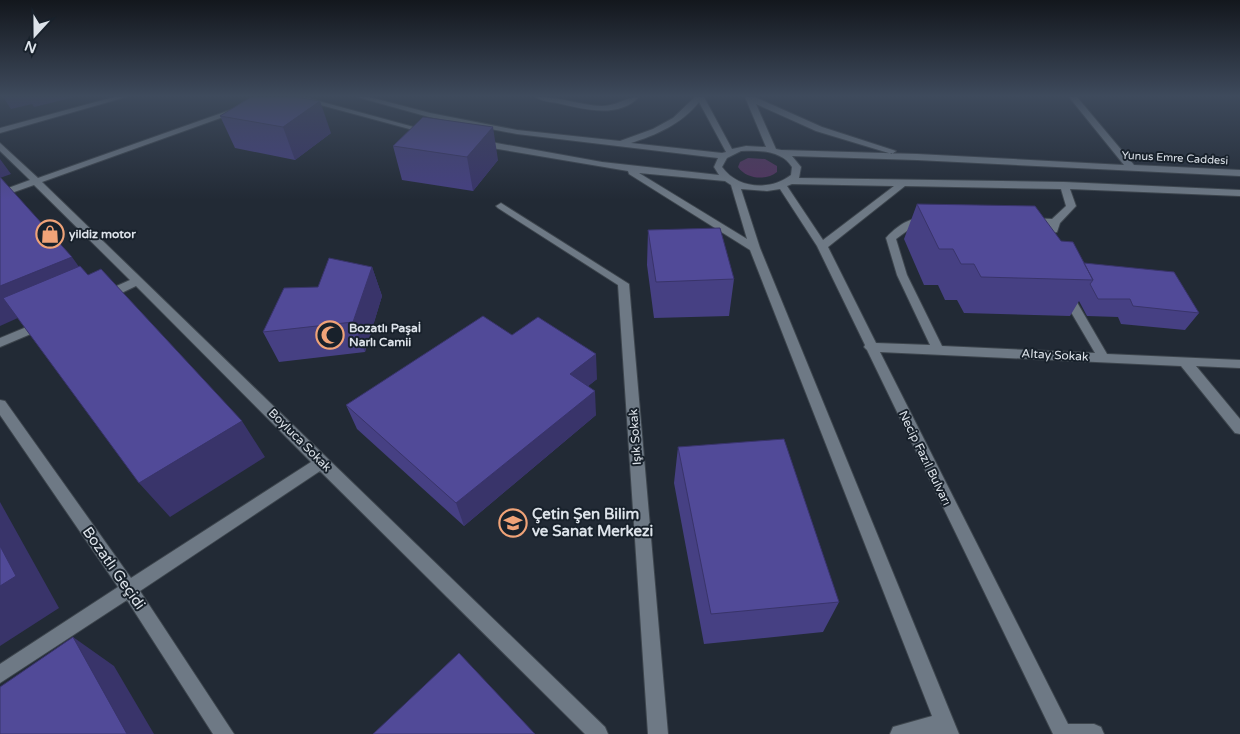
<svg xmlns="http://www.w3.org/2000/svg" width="1240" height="734" viewBox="0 0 1240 734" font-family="'Varela Round',sans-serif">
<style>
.green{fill:#533460}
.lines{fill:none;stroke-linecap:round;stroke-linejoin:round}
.minor-casing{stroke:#3d454d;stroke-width:2}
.minor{fill:#6e7985;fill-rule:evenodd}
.wall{fill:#464083}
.shaded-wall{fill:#39346a}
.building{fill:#514a98;stroke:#39346a}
.labels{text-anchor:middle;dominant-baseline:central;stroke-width:4;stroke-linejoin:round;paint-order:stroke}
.far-street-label{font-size:11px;fill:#dde3ea;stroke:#18212b}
.poi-label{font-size:12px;font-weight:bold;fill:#dde3ea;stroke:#18212b;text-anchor:start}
.street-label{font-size:12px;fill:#dde3ea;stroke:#18212b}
.near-poi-label{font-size:15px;font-weight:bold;fill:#dde3ea;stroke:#18212b;text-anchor:start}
.near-street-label{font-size:15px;fill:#dde3ea;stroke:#18212b}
</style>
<rect width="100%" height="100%" fill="#222a35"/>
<path class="green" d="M748,158L765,159L777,166V172C766,181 746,179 738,167L740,162Z"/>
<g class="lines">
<g class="minor-casing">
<path id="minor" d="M114,97H126L0,133V128Z
M291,97H304L432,132L428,134Z
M357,97H369L430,113L517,130L620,141L653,129L673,118L695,97H704L732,149L746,146L766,147L745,97H755L822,127L896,151L892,154L816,131L756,104L776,149L781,150L917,154L1124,165L1069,97H1077L1134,165L1240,170V176L917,160L792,156L801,167L799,178L1064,182L1240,190V196L1070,189L1076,206L1060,223L1057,232L1053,233L1048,230L1049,225L1030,224L1025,221L1030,218L1052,219L1066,206L1061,189L905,186L828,247L876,343L930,345L897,275L886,238C895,228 914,212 927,222L926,224L915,225L896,239L907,275L942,346L1095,353L1061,295L1067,291L1071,292L1107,354L1240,360V368L1196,366L1240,419V434L1235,433L1181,366L880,352L1068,724H1094L1101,727L1104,734H1053L867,350L864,347L865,345L817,246L780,189L767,191L741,189L760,248L959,734H890L893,727L932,716L750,250L629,174L628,171L480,146L476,143L480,140L602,162L719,175L714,167L718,158L517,134L429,117ZM699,102L726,152L722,153L631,143C656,135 682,124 699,102ZM741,151C758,150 782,150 792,167L791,175C770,191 738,189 722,167L727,158ZM639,173L725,181L731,185L747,239ZM792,184L894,186L823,240L787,186Z
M535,97C558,96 579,105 602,106C617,106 626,97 639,97C618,119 583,109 557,103C550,102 541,101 535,97Z
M233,109L240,111L42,182L605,727L608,734H585L320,471L140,591L234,734H213L127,600L0,683V664L118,587L0,415V400L5,401L131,578L311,462L136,286L109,299H101L99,296L101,293L130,280L34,185L0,197V191L30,180L0,151V143L38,178Z
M501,203L629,284L668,734H648L618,285L498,208L496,206Z
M41,321L47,325L45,328L0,347V338Z"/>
</g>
<use href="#minor" class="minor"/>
</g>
<path class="wall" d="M220,116L331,133L295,160L235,148Z
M393,146L498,160L473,191L402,180Z
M917,204L1061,241L1084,263L1199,313L1185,330L1121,324L1118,317L1087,316L1079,301L1070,316L964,313L957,300H945L938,285H924L904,239Z
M648,230L734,279L729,316L654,318L647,265Z
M372,267L382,296L365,352L279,362L263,332L318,287Z
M512,335L597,379L588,386L596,415L464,526L357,429L346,405Z
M678,447L839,602L823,632L704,644L674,483Z"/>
<path class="shaded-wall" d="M3,97H75L34,107L32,104L11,109Z
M320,101L331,133L295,160L283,127Z
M493,127L498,160L473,191L467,157Z
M0,159L11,174L0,178Z
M72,257L97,292L20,317L0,326V286Z
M372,267L382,296L365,352L353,322Z
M596,354L597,379L572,399L570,374Z
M595,391L596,415L464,526L456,503Z
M242,421L265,457L170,517L139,483Z
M0,502L59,608L0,646Z
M73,637L114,666L154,734H127Z"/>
<path class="building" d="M251,97H296L320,101L283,127L220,116Z
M423,117L493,127L467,157L393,146Z
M0,177L72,257L0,286Z
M917,204L1035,206L1061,241L1073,242L1093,280L981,277L974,264H961L953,249H939Z
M720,228L734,279L656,282L648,230Z
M329,258L372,267L353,322L263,332L284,288L318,287Z
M1084,263L1174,272L1199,313L1133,306L1130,299H1098L1090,284L1093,280Z
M80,266L88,275L101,269L242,421L139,483L3,298Z
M483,316L512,335L538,317L596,354L570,374L595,391L456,503L346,405Z
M784,439L839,602L711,614L678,447Z
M0,546L16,576L0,586Z
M73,637L127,734H0V687Z
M459,653L535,734H373Z"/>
<linearGradient id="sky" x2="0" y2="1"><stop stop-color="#13171d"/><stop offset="0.48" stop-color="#3e4a5c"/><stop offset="1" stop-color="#3e4a5c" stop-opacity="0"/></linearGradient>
<rect width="1240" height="200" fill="url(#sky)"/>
<defs>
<g id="shop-ring" transform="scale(1.4375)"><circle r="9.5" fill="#18212b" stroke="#f0a378" stroke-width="1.5"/><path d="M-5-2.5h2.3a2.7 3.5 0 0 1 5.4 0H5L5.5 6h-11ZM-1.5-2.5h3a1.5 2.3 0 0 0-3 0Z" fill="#f0a378"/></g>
<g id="mosque-ring" transform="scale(1.4375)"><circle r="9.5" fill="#18212b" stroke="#f0a378" stroke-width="1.5"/><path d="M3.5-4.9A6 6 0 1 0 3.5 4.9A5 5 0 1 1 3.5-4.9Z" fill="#f0a378"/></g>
<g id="school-ring" transform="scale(1.4375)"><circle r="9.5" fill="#18212b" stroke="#f0a378" stroke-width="1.5"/><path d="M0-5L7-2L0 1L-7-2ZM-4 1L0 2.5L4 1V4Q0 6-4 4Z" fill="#f0a378"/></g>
</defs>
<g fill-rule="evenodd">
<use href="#shop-ring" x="50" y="234"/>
<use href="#mosque-ring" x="330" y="335"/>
<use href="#school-ring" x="513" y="523"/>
</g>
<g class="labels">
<g class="far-street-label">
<text transform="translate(1175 158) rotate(3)">Yunus Emre Caddesi</text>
</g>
<g class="poi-label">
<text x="69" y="234">yildiz motor</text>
<text x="349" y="328">Bozatlı Paşaİ<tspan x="349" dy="14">Narlı Camii</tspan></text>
</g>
<g class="street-label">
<text transform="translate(1055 355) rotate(3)">Altay Sokak</text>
<text transform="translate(635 437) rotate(-94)">Işık Sokak</text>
<text transform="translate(300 440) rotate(45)">Boyluca Sokak</text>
<text transform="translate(925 458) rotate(64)">Necip Fazıl Bulvarı</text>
</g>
<g class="near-poi-label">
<text x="532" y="514">Çetin Şen Bilim<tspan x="532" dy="17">ve Sanat Merkezi</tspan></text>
</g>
<g class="near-street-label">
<text transform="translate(114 568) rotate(55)">Bozatlı Geçidi</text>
</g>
</g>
<g transform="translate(35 35) rotate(201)" stroke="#18212b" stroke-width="4" paint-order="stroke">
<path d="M0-4L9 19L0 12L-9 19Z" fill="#dde3ea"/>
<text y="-8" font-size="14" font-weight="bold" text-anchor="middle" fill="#dde3ea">N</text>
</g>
</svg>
